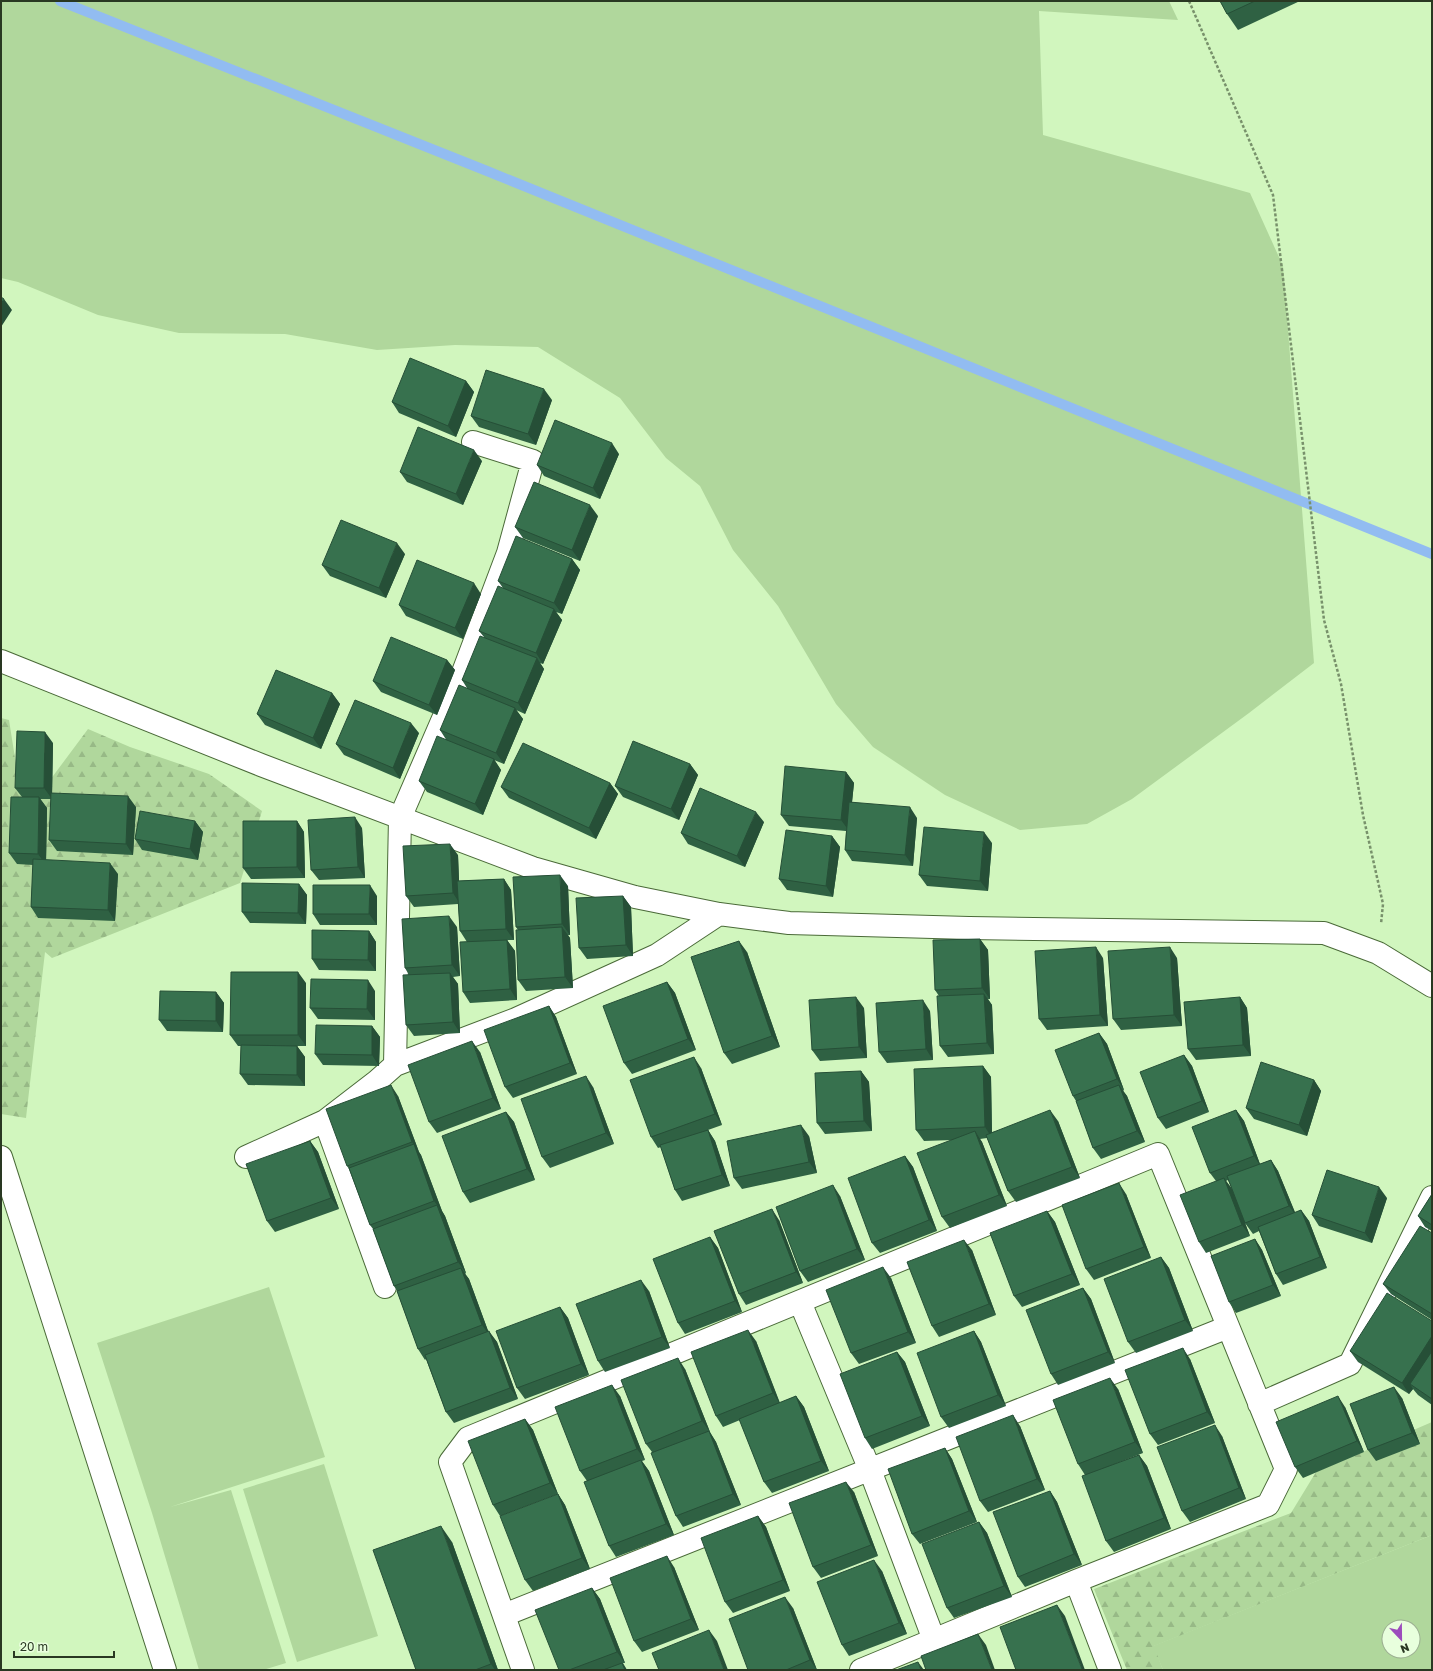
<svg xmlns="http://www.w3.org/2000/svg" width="1433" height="1671" viewBox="0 0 1433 1671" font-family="'Golos Text',sans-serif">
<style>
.green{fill:#b0d79c;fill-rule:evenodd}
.forest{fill:url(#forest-firs)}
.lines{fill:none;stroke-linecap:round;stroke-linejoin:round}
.stream{stroke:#92bcf1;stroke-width:10}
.minor-casing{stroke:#4a6a38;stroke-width:24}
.path{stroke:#78916b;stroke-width:2.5;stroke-dasharray:3 2;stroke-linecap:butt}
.minor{stroke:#fff;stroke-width:22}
.wall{fill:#2f6143;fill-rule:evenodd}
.shaded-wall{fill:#264f37}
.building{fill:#37714e;stroke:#264f37}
</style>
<defs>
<pattern id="forest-firs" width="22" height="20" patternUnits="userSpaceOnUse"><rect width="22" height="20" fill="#b0d79c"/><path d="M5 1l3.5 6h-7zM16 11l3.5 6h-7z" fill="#97b986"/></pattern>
</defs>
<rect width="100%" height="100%" fill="#d1f6be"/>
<path class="green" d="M1,1H1169L1178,20L1039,11L1043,135L1250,193L1283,266L1314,663L1249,713L1132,799L1087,824L1020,830L945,795L873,747L836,704L778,606L733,550L700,486L666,458L620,398L538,347L455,345L377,350L285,334L179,333L98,315L18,282L1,278Z
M269,1287L325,1457L170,1507L231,1490L286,1663L263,1670H199L152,1513L97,1343Z
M324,1464L378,1636L297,1662L243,1489Z
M1432,1535V1670H1163L1153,1646ZM1389,1627H1413V1651H1389Z"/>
<path class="forest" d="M1,718L9,720L24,815L88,729L130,747L209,774L262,811L240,883L52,958L45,952L26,1118L1,1114Z
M1432,1422V1535L1154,1646L1163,1670H1127L1094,1589L1291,1513L1316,1472Z"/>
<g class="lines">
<path class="stream" d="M60,1L487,171L1432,554"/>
<g class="minor-casing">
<path id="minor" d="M1,661L261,765L533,868L635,897L719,914L789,923L969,928L1324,933L1378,953L1432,986
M395,1065L516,1019L657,955L719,914
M325,1121L385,1287
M1,1157L165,1670
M246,1157L325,1121L377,1081L395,1065L400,818L462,675L508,553L533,461L473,442
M800,1302L870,1470L934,1640
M1259,1404L1350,1364L1432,1197
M1076,1581L1110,1670
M504,1615L1228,1327
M523,1670L450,1462L468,1438L1158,1154L1286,1469L1268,1505L1076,1581L861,1670"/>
</g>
<path class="path" d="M1189,1L1273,195L1324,620L1341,684L1363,815L1383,904L1381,924"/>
<use href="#minor" class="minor"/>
</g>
<path class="wall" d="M1220,1H1300L1238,30L1227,14Z
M466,381L474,392L456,437L399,413L392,402Z
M552,400L536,445L479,427L471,416Z
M619,454L600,499L544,476L537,465Z
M482,461L463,505L407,482L400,472Z
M598,516L580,561L523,538L515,527Z
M405,554L386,598L330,576L322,565Z
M572,559L580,570L562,614L556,612L562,620L543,664L540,663L544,669L525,714L516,710L523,719L504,764L494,760L501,770L483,815L427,792L419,781L447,741L440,730L467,688L462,680L484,637L479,631L503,588L498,581Z
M481,594L463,639L406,616L399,605Z
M447,660L455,670L437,715L381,692L373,681Z
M332,693L340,704L321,749L265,725L257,714Z
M419,733L400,779L344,755L336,744Z
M53,743L52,793L136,807L133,855L57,851L49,840L51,799H40L47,808L46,860L118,874L115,921L38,918L31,907L33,865L17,864L9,853L22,797L15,788Z
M690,764L698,775L679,820L623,797L615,786Z
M846,772L854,783L852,802L917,818L913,866L852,861L845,850L846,831L789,826L781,815Z
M610,783L618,794L596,839L509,798L501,787Z
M195,821L203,832L198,860L142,850L135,839Z
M297,821L304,832L305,878L251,879L243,868Z
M764,822L745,867L688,844L681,833Z
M362,828L365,878L319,880L311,870Z
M832,836L840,847L833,897L787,890L779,879Z
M992,843L988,891L927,886L919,875Z
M458,855L459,881L504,879L511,890L514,940H507L515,951L517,1000L470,1003L463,992L467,942L460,931L458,904L414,907L406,896Z
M299,884L307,895L306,924L250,923L242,912Z
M568,886L570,935H568L570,938L573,988L526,991L518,980V930L516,927Z
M377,896V925H320L313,914Z
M623,896L631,907L633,956L587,959L579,948Z
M457,927L460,976L453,977L458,984L460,1033L414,1036L406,1025L409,975L405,968Z
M369,931L376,942V971L319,970L312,959Z
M980,939L988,950L990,999H988L992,1005L994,1054L948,1057L940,1046L939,996L935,990Z
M747,952L780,1047L732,1064L724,1053Z
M1103,958L1108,1026L1047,1030L1039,1019Z
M1177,958L1182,1026L1121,1030L1113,1019Z
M667,982L675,993L696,1050L632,1074L624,1063Z
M306,983V1046H281H297L305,1057V1086L248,1085L240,1074L241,1046H238L230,1035Z
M375,991V1020L318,1019L310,1008Z
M216,992L224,1003L223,1032L167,1031L159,1020Z
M1240,997L1247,1008L1251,1056L1196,1060L1188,1049Z
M549,1006L556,1017L577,1074L513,1098L505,1087Z
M864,1008L867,1058L820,1061L812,1050Z
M930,1011L933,1060L887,1063L879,1052Z
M372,1026L380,1037L379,1066L323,1065L315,1054Z
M1099,1033L1107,1044L1124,1090L1123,1091L1127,1096L1145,1142L1101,1159L1093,1148L1076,1101L1073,1096Z
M480,1052L501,1109L437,1133L429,1122Z
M1184,1055L1192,1066L1209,1112L1166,1129L1158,1118Z
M983,1066L991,1077L992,1132L1058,1121L1080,1178L1016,1202L1008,1191L987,1138L980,1139L982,1142L1007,1206L950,1228L942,1217L953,1140L924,1141L916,1130Z
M701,1068L722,1125L708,1130L715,1141L730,1186L682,1201L675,1190L661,1147L658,1148L651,1137Z
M861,1071L869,1082L872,1131L825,1134L817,1123Z
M1314,1080L1321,1091L1307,1136L1254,1119L1246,1108Z
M593,1087L614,1144L550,1168L542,1157Z
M398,1096L419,1152L421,1155L442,1211L445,1216L466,1273L465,1274L469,1279L488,1331L497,1342L518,1399L454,1423L446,1412L426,1359L425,1360L418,1349L397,1291L394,1286L373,1229L370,1225L349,1169L347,1166Z
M1236,1110L1244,1121L1260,1164L1271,1160L1278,1171L1295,1213L1301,1210L1309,1221L1327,1268L1283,1285L1276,1274L1259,1231L1253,1234L1245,1223L1250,1236L1206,1253L1199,1242L1216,1181L1210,1173ZM1228,1180L1232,1189L1226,1181Z
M506,1112L514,1122L535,1180L470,1203L463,1192Z
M809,1136L817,1173L742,1189L734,1178Z
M310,1141L318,1152L339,1209L275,1232L267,1221Z
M905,1156L913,1167L937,1231L880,1253L872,1243Z
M1126,1194L1151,1258L1094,1280L1086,1269Z
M1432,1194V1231L1425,1227L1418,1216Z
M840,1196L865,1260L808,1282L800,1271Z
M1387,1198L1372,1243L1319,1226L1312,1215Z
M1047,1211L1055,1222L1080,1285L1022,1307L1014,1296Z
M779,1220L803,1283L746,1305L739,1294Z
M1432,1233V1320L1391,1294L1383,1284Z
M710,1237L718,1248L742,1312L685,1334L678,1323Z
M1255,1239L1262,1250L1281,1296L1236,1313L1229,1302Z
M972,1250L996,1315L939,1337L932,1326Z
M1161,1257L1169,1268L1193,1331L1136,1353L1128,1342Z
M891,1278L916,1343L859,1364L851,1353Z
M1083,1288L1091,1299L1115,1363L1058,1385L1051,1374Z
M649,1291L670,1348L605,1372L598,1361Z
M560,1307L568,1318L589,1375L525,1399L517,1388Z
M1432,1321V1405L1418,1395L1413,1389L1409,1394L1358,1362L1350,1351Z
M974,1331L981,1342L1006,1406L949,1428L941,1417Z
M756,1341L780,1403L796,1396L804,1407L829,1471L772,1493L764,1482L740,1420L723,1427L716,1416Z
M897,1352L905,1362L930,1426L872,1449L865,1438Z
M1190,1359L1215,1423L1158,1445L1150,1434Z
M685,1369L710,1432L716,1442L741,1505L683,1527L676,1516L652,1452L646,1444Z
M1118,1389L1143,1453L1107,1467L1139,1455L1147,1466L1171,1529L1114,1552L1106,1541L1085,1475L1078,1464Z
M620,1396L645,1460L642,1461L649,1471L674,1535L616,1557L609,1546L587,1481L580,1471Z
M1402,1398L1420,1444L1376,1461L1368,1450Z
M1345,1407L1364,1452L1303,1478L1295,1467Z
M525,1419L533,1430L558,1494L500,1516L493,1505Z
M1020,1426L1045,1490L988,1512L980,1501Z
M1222,1436L1246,1499L1190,1522L1182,1511Z
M945,1448L952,1459L977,1522L920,1544L912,1534Z
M1050,1491L1057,1502L1082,1565L1025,1587L1018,1577Z
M854,1492L878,1556L821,1578L813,1567Z
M558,1494L565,1505L590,1569L533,1591L525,1580Z
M758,1516L766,1527L790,1591L733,1613L725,1602Z
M979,1522L987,1533L1012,1597L954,1618L947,1608Z
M452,1542L498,1670H416Z
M674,1567L699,1630L642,1652L634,1641Z
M882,1571L907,1634L849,1656L842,1645Z
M592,1588L600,1599L625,1663H623L627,1670H559Z
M793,1608L817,1670H748Z"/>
<path class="shaded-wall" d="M4,299L12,310L1,327V304Z
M466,381L474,392L456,437L448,426Z
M544,389L552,400L536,445L528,434Z
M612,443L619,454L600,499L593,488Z
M474,450L482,461L463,505L456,494Z
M590,505L598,516L580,561L572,550Z
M397,543L405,554L386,598L379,588Z
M572,559L580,570L562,614L554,603Z
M474,583L481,594L463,639L455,628Z
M554,609L562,620L543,664L536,653Z
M537,658L544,669L525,714L518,703Z
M447,660L455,670L437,715L429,705Z
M332,693L340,704L321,749L313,738Z
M515,708L523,719L504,764L496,753Z
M411,723L419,733L400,779L393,768Z
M45,732L53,743L52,799L44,788Z
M494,759L501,770L483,815L475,804Z
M690,764L698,775L679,820L671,809Z
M846,772L854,783L849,831L841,820Z
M610,783L618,794L596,839L589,828Z
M128,796L136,807L133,855L126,844Z
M39,797L47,808L46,865L38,854Z
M910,807L917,818L913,866L905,855Z
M756,812L764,822L745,867L737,856Z
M355,817L362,828L365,878L358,867Z
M195,821L203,832L198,860L190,849Z
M297,821L304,832L305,878L297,867Z
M984,832L992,843L988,891L980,881Z
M832,836L840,847L833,897L826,886Z
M450,844L458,855L460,904L453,893Z
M110,863L118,874L115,921L108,910Z
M560,875L568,886L570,935L562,924Z
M504,879L511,890L514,940L506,929Z
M299,884L307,895L306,924L298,913Z
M370,885L377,896V925L369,914Z
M623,896L631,907L633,956L626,945Z
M449,916L457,927L460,976L452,965Z
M562,927L570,938L573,988L565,977Z
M369,931L376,942V971L368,960Z
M980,939L988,950L990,999L982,988Z
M507,940L515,951L517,1000L510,989Z
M739,941L747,952L780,1047L772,1036Z
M1096,947L1103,958L1108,1026L1100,1015Z
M1170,947L1177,958L1182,1026L1174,1015Z
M298,972L306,983V1046L298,1035Z
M450,973L458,984L460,1033L453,1022Z
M368,980L375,991V1020L367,1009Z
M667,982L675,993L696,1050L688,1039Z
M216,992L224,1003L223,1032L216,1021Z
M984,994L992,1005L994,1054L987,1043Z
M856,997L864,1008L867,1058L859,1047Z
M1240,997L1247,1008L1251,1056L1243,1045Z
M923,1000L930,1011L933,1060L926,1049Z
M549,1006L556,1017L577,1074L570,1063Z
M372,1026L380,1037L379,1066L372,1055Z
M1099,1033L1107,1044L1124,1090L1117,1079Z
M472,1041L480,1052L501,1109L493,1098Z
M297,1046L305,1057V1086L297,1075Z
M1184,1055L1192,1066L1209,1112L1202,1101Z
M694,1057L701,1068L722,1125L715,1114Z
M983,1066L991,1077L992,1138L985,1127Z
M861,1071L869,1082L872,1131L864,1121Z
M586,1076L593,1087L614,1144L606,1133Z
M1314,1080L1321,1091L1307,1136L1299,1125Z
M391,1085L398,1096L419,1152L421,1155L442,1211L445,1216L466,1273L458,1262L438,1206L434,1201L414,1145L412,1142Z
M1119,1085L1127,1096L1145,1142L1137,1131Z
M1050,1110L1058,1121L1080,1178L1072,1167Z
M1236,1110L1244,1121L1261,1167L1254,1156Z
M506,1112L514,1122L535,1180L527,1169Z
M801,1125L809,1136L817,1173L809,1162Z
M708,1130L715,1141L730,1186L722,1175Z
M975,1131L982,1142L1007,1206L999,1195Z
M310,1141L318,1152L339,1209L331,1198Z
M905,1156L913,1167L937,1231L929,1220Z
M1271,1160L1278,1171L1297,1217L1289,1206Z
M1224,1178L1232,1189L1250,1236L1242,1225Z
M1119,1183L1126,1194L1151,1258L1144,1247Z
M833,1185L840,1196L865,1260L857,1249Z
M1379,1187L1387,1198L1372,1243L1365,1233Z
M772,1209L779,1220L803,1283L796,1272Z
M1301,1210L1309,1221L1327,1268L1320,1257Z
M1047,1211L1055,1222L1080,1285L1072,1274Z
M710,1237L718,1248L742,1312L735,1301Z
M1255,1239L1262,1250L1281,1296L1273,1285Z
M964,1240L972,1250L996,1315L989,1304Z
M1161,1257L1169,1268L1193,1331L1185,1320Z
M883,1267L891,1278L916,1343L908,1332Z
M461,1268L469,1279L490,1336L482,1325Z
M641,1280L649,1291L670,1348L662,1337Z
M1083,1288L1091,1299L1115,1363L1108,1352Z
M560,1307L568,1318L589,1375L581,1364Z
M748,1330L756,1341L780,1404L773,1393Z
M489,1331L497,1342L518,1399L510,1388Z
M974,1331L981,1342L1006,1406L998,1395Z
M1432,1336V1359L1410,1384L1413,1389L1409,1394L1402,1383Z
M1183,1348L1190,1359L1215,1423L1207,1412Z
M897,1352L905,1362L930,1426L922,1416Z
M678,1358L685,1369L710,1432L702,1421Z
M1110,1378L1118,1389L1143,1453L1135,1442Z
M612,1385L620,1396L645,1460L637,1449Z
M1394,1387L1402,1398L1420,1444L1412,1433Z
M796,1396L804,1407L829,1471L821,1461Z
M1338,1396L1345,1407L1364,1452L1357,1441Z
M1013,1415L1020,1426L1045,1490L1037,1479Z
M525,1419L533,1430L558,1494L550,1483Z
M1215,1425L1222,1436L1246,1499L1239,1488Z
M709,1431L716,1442L741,1505L733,1494Z
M945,1448L952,1459L977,1522L969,1511Z
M1139,1455L1147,1466L1171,1529L1164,1518Z
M641,1460L649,1471L674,1535L666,1524Z
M846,1482L854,1492L878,1556L871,1545Z
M1050,1491L1057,1502L1082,1565L1074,1554Z
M558,1494L565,1505L590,1569L582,1558Z
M758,1516L766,1527L790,1591L783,1580Z
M979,1522L987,1533L1012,1597L1004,1586Z
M441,1526L452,1542L498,1670H495L491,1664Z
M667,1556L674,1567L699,1630L691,1619Z
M874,1560L882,1571L907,1634L899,1623Z
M592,1588L600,1599L625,1663L617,1652Z
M785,1597L793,1608L817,1670L810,1660Z
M1057,1605L1065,1616L1085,1670H1082V1669Z
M709,1630L717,1641L728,1670H724Z
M978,1634L986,1645L995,1670H992Z
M918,1662L924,1670H921Z
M622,1663L627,1670H625Z"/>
<path class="building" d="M1220,1H1255L1227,14Z
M1,297L4,299L1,304Z
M410,358L466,381L448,426L392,402Z
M486,370L544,389L528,434L471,416Z
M555,420L612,443L593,488L537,465Z
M418,427L474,450L456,494L400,472Z
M534,482L590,505L572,550L515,527Z
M341,520L397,543L379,588L322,565Z
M516,536L572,559L554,603L498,581Z
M417,560L474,583L455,628L399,605Z
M498,586L554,609L536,653L479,631Z
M480,636L537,658L518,703L462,680Z
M391,637L447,660L429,705L373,681Z
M276,670L332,693L313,738L257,714Z
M459,685L515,708L496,753L440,730Z
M355,700L411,723L393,768L336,744Z
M17,731L45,732L44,788H15Z
M437,736L494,759L475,804L419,781Z
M633,741L690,764L671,809L615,786Z
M523,743L610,783L589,828L501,787Z
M785,766L846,772L841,820L781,815Z
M700,788L756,812L737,856L681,833Z
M51,793L128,796L126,844L49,840Z
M11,797H39L38,854L9,853Z
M849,802L910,807L905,855L845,850Z
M140,811L195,821L190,849L135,839Z
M355,817L358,867L311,870L308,820Z
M243,821H297V867L243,868Z
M924,827L984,832L980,881L919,875Z
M786,830L832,836L826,886L779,879Z
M450,844L453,893L406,896L403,846Z
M33,859L110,863L108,910L31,907Z
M560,875L562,924L516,927L513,877Z
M504,879L506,929L460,931L457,881Z
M242,883L299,884L298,913L242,912Z
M313,885H370L369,914H313Z
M623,896L626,945L579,948L576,898Z
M449,916L452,965L405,968L402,919Z
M562,927L565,977L518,980L516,930Z
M312,930L369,931L368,960L312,959Z
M980,939L982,988L935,990L933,940Z
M507,940L510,989L463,992L460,942Z
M739,941L772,1036L724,1053L691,957Z
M1096,947L1100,1015L1039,1019L1035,951Z
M1170,947L1174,1015L1113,1019L1108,951Z
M231,972H298V1035H230Z
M450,973L453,1022L406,1025L403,975Z
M311,979L368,980L367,1009L310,1008Z
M667,982L688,1039L624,1063L603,1006Z
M160,991L216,992V1021L159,1020Z
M984,994L987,1043L940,1046L937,996Z
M856,997L859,1047L812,1050L809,1000Z
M1240,997L1243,1045L1188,1049L1184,1002Z
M923,1000L926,1049L879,1052L876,1003Z
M549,1006L570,1063L505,1087L484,1030Z
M316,1025L372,1026V1055L315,1054Z
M1099,1033L1117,1079L1073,1096L1055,1050Z
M472,1041L493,1098L429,1122L408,1065Z
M241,1045L297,1046V1075L240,1074Z
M1184,1055L1202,1101L1158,1118L1140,1072Z
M694,1057L715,1114L651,1137L630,1080Z
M1261,1062L1314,1080L1299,1125L1246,1108Z
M983,1066L985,1127L916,1130L914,1069Z
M861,1071L864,1121L817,1123L815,1073Z
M586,1076L606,1133L542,1157L521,1099Z
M391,1085L412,1142L347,1166L326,1109Z
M1119,1085L1137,1131L1093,1148L1076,1101Z
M1050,1110L1072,1167L1008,1191L986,1135Z
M1236,1110L1254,1156L1210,1173L1192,1127Z
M506,1112L527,1169L463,1192L442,1136Z
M801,1125L809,1162L734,1178L727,1141Z
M708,1130L722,1175L675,1190L660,1145Z
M975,1131L999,1195L942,1217L917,1153Z
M310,1141L331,1198L267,1221L246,1164Z
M414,1144L434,1201L370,1225L349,1168Z
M905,1156L929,1220L872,1243L848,1178Z
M1271,1160L1289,1206L1245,1223L1227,1176Z
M1327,1170L1379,1187L1365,1233L1312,1215Z
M1224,1178L1242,1225L1199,1242L1180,1195Z
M1119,1183L1144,1247L1086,1269L1062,1205Z
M833,1185L857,1249L800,1271L776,1207Z
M1432,1194V1225L1418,1216Z
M437,1205L458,1262L394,1286L373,1229Z
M772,1209L796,1272L739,1294L714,1231Z
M1301,1210L1320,1257L1276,1274L1258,1227Z
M1047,1211L1072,1274L1014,1296L990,1233Z
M1420,1226L1432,1233V1314L1383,1284Z
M710,1237L735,1301L678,1323L653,1259Z
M1255,1239L1273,1285L1229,1302L1211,1256Z
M964,1240L989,1304L932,1326L907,1262Z
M1161,1257L1185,1320L1128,1342L1104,1279Z
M883,1267L908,1332L851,1353L826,1290Z
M461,1268L482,1325L418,1349L397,1291Z
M641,1280L662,1337L598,1361L576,1304Z
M1083,1288L1108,1352L1051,1374L1026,1310Z
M1387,1293L1432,1321V1336L1402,1383L1350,1351Z
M560,1307L581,1364L517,1388L496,1331Z
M748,1330L773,1393L716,1416L691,1352Z
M489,1331L510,1388L446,1412L425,1355Z
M974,1331L998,1395L941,1417L917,1353Z
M1183,1348L1207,1412L1150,1434L1125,1370Z
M1432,1351V1399L1410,1384Z
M897,1352L922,1416L865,1438L840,1374Z
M678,1358L702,1421L646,1444L621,1380Z
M1110,1378L1135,1442L1078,1464L1053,1400Z
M612,1385L637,1449L580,1471L555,1407Z
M1394,1387L1412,1433L1368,1450L1350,1404Z
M796,1396L821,1461L764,1482L739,1419Z
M1338,1396L1357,1441L1295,1467L1276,1422Z
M1013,1415L1037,1479L980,1501L956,1437Z
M525,1419L550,1483L493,1505L468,1441Z
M1215,1425L1239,1488L1182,1511L1157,1447Z
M709,1431L733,1494L676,1516L651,1453Z
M945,1448L969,1511L912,1534L888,1469Z
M1139,1455L1164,1518L1106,1541L1082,1476Z
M641,1460L666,1524L609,1546L584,1482Z
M846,1482L871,1545L813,1567L789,1503Z
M1050,1491L1074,1554L1018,1577L993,1512Z
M558,1494L582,1558L525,1580L500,1516Z
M758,1516L783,1580L725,1602L701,1538Z
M979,1522L1004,1586L947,1608L922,1544Z
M441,1526L491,1664L475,1670H416L373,1550Z
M667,1556L691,1619L634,1641L610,1578Z
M874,1560L899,1623L842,1645L817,1582Z
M592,1588L617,1652L569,1670H559L535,1610Z
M785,1597L810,1660L786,1670H748L729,1619Z
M1057,1605L1082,1669L1079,1670H1016L1000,1627Z
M709,1630L724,1670H659L652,1653Z
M978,1634L992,1670H926L921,1656Z
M918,1662L921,1670H896Z
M622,1663L625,1670H603Z"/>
<rect width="1433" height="1671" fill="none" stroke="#293822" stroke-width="4"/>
<g transform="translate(1401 1639) rotate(158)"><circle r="19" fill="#e8ffdd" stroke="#9caf92"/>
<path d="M0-3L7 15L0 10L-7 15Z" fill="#9c4cbc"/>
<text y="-6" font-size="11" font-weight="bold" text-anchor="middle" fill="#293822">N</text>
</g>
<path d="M14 1651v6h100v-6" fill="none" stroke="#293822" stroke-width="2"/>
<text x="20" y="1651" font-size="12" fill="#293822" stroke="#e8ffdd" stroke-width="3" paint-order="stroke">20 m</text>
</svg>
